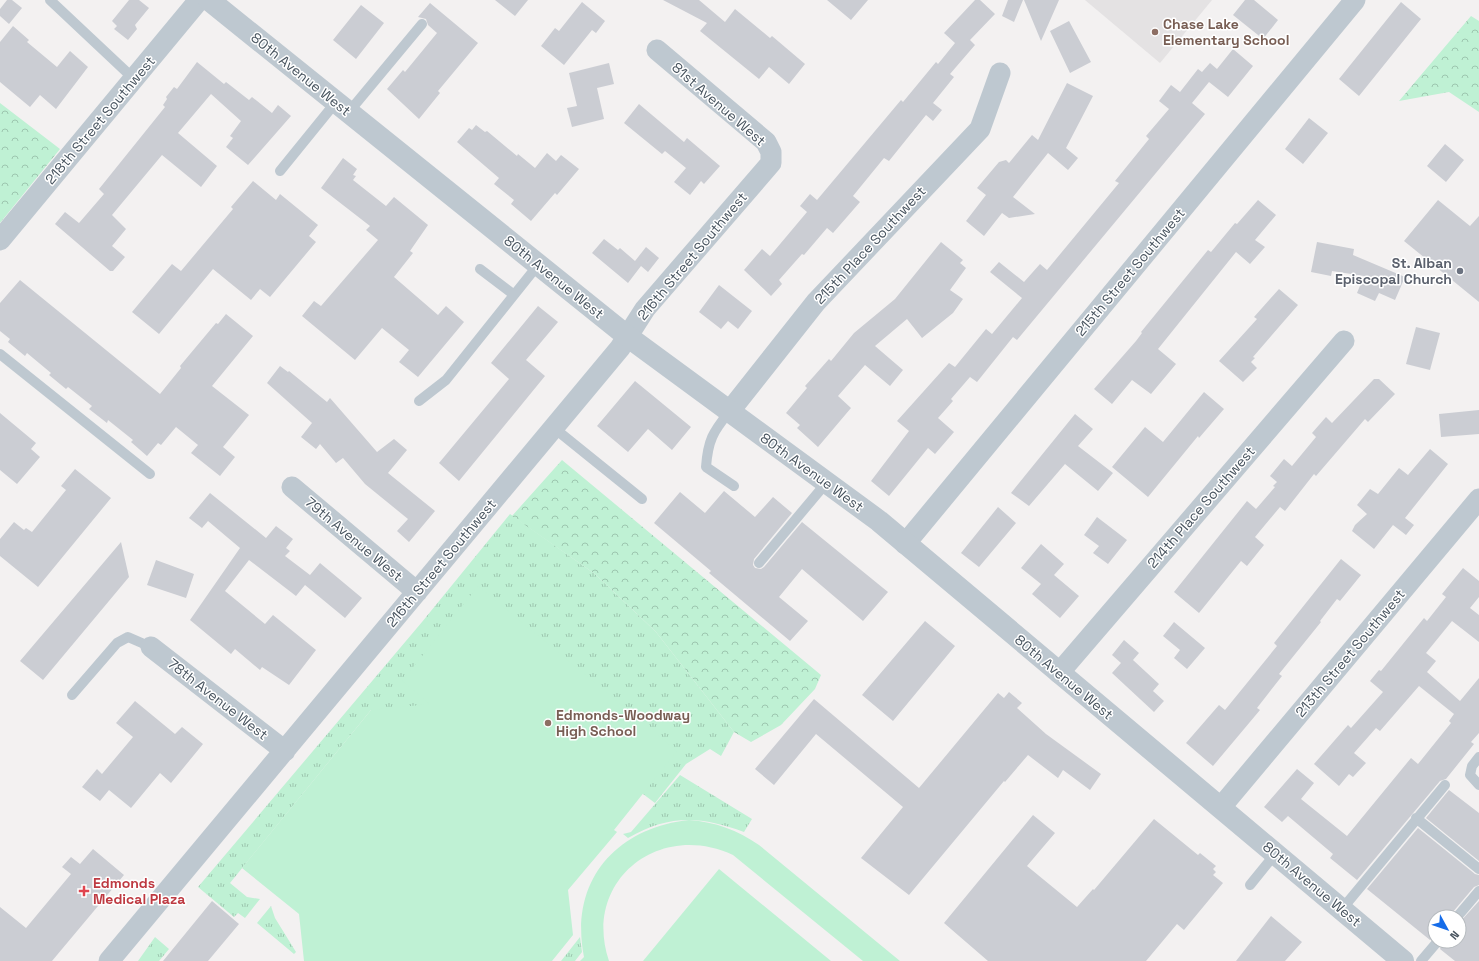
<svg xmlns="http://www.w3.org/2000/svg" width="1479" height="961" viewBox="0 0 1479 961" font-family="'Space Grotesk',sans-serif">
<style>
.education{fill:#e4e2e3}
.grass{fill:url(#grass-tufts)}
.forest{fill:url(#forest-crowns)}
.pitch{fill:#bff1d4}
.building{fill:#cbcdd3}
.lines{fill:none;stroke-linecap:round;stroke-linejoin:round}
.service{stroke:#bec8d0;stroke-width:10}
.minor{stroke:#bec8d0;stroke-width:21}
.tertiary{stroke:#bec8d0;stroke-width:22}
.education-dot{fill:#8d6e63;stroke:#fff;stroke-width:1.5}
.worship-dot{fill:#6b7280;stroke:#fff;stroke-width:1.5}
.health-dot{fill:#e0444e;stroke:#fff;stroke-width:1.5}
.labels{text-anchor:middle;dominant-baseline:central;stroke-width:3;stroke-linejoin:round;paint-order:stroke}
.education-label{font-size:14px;font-weight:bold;fill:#785e54;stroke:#fff;text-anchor:start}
.street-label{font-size:14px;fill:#48545f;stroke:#fff}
.worship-label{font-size:14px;font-weight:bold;fill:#5b616d;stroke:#fff;text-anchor:end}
.health-label{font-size:14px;font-weight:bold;fill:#be3a42;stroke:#fff;text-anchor:start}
</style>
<defs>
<pattern id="grass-tufts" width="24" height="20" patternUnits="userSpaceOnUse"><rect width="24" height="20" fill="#bff1d4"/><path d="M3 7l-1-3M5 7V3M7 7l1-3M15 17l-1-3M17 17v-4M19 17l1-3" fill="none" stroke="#9dc6af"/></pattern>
<pattern id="forest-crowns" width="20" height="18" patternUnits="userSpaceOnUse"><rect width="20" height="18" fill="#bff1d4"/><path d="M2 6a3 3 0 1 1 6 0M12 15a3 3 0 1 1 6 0" fill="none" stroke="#9dc6af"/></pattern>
</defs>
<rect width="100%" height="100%" fill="#f3f1f1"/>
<path class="education" d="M1085,0H1212L1160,63Z"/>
<path class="grass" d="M510,514L595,574L656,632L734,732L721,756L710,749L686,764L655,803L643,794L371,710L230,883L247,897L260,899L245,918L238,913L234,917L198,887L422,622Z
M680,775L752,819L744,832C701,816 669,814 628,838L623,834L631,832Z
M271,906L275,918L296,952L294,954L257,923Z
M155,937L169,949L159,961H138Z
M580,937L582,952L575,961H561Z"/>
<path class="forest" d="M1471,16L1479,21V112L1449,92L1399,101Z
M0,103L60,149L0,223Z
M562,460L821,675L815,689L781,725L751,742L734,732L656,632L595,574L512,516Z"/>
<path class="pitch" d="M478,586L677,751L614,830L617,832L568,890L573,935L552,961H304L299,914L242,868L371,710L430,704L402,681Z
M689,820C716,822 737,830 759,845L900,961H863L733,855C658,820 582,882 609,961H580L584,957C569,882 615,828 689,820Z
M719,869L831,961H643Z"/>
<path class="building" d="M7,0H12L22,8L9,24L0,16V9Z
M129,0H139L149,8L135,25L137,29L128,40L114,29L117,26L112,21Z
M495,0H528L515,16Z
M663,0H699L725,22L735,9L770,38L772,36L805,64L789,84L769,67L759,79L700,31L707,23Z
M827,0H868L851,20Z
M975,0H980L995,14L970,40L975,45L950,74L954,77L933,103L942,110L933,121L926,115L889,161L884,158L853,196L860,202L833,233L827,228L804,255L802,254L779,280L782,284L771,296L744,270L762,249L770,256L807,212L800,206L810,194L817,200L901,100L903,102L936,62L938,64L955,43L944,33Z
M1008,0H1023L1014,22L1002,16Z
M1024,0H1059L1041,41Z
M1245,0H1254L1278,20L1263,39L1233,15Z
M582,2L605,21L596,33L592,30L564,65L541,46L555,28L559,31Z
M1401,2L1421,19L1359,96L1339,79Z
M430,3L478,43L438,91L440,93L419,119L387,89L403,70L405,72L437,33L428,25L426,19L418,17Z
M361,5L384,23L356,59L333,40Z
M1069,21L1091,62L1070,73L1050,31Z
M13,26L29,40L27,42L57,67L70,51L88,67L56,109L40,95L30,107L0,82V42Z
M1233,49L1253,66L1228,97L1209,82L1192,103L1205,114L1017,340L1013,337L977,382L970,377L951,399L953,401L938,418L954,432L935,454L928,448L889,496L871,481L909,431L897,421L949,363L955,367L986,329L992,334L1022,298L990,272L999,262L1024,282L1040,264L1047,270L1119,183L1115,181L1149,139L1146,136L1169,109L1159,101L1171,85L1180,92L1198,69L1202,72L1210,63L1217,69Z
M197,62L224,84L226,82L249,100L252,97L272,113L278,105L291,116L248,165L226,147L233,138L230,136L241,121L211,94L178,133L217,166L201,187L162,155L112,215L126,229L112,246L125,257L113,271H110L55,224L65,212L79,223L104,194L99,189L165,107L163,105L167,99L166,97L174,87L177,89Z
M609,63L614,84L597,88L604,119L572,127L567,108L577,106L569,73Z
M1067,83L1093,96L1066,148L1078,158L1068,170L1048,153L1013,197L1035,214L1009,218L1002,213L984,236L966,221L986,195L977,188L999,162L1006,160L1009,163L1032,135L1038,140Z
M639,104L684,142L687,138L720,166L704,184L701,181L690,195L674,182L686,168L665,151L662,154L624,123Z
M1309,118L1328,133L1303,164L1285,149Z
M476,125L485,132L487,131L517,156L518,154L535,168L547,153L556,161L561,155L579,169L557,195L555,193L531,221L511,204L514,200L494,184L499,178L457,142L469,128L472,130Z
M1445,144L1464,160L1446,182L1427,166Z
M343,158L357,169L353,175L356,176L353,180L386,206L394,197L428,225L410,251L413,253L394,277L438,315L446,306L464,322L418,377L399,362L409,350L382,328L355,360L302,316L314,301L321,306L378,240L366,230L370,226L321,188Z
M253,181L276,200L280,194L318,225L309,236L316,242L270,297L260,289L251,300L213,269L159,334L132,312L172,264L181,271L233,209L231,207Z
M1258,200L1276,215L1255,240L1265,247L1250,264L1236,252L1158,349L1176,364L1151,394L1132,380L1112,404L1094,389L1136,341L1142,333L1141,332L1208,250L1211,252L1235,223L1237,224Z
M1438,200L1470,226L1479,216V302L1404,241Z
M604,239L618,250L620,248L635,261L646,247L659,258L648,272L641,266L628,283L592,253Z
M941,242L963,260L960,263L966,268L950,290L963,299L953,313L922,338L907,319L875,346L903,370L890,386L865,365L838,396L851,408L818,447L797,428L800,425L786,413L807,388L805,386L814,376L829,359L831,361L854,333L895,299Z
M1317,242L1354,249L1353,255L1405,277L1395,300L1379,293L1375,301L1357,293L1364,276L1332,271L1331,276L1311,272Z
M20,280L160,394L181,368L180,366L216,323L218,324L226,314L253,336L212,386L249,415L223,447L235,457L220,476L191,453L198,445L176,427L161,445L158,443L147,456L131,442L133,440L108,420L107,423L89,409L92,406L68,387L66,389L49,375L51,373L27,353L25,356L8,342L10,339L0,331V303Z
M719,285L752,311L738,329L728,321L721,329L699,312Z
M1279,289L1298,305L1253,357L1255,358L1251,362L1257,368L1243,382L1219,361L1257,319L1254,317Z
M538,306L558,322L526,360L545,376L459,481L439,463L509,379L491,363Z
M1416,327L1440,333L1430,370L1406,364Z
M280,366L288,372L289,371L327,402L330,398L377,452L394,439L407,450L388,473L435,511L409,542L397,531L408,519L365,484L343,458L336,463L320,444L316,449L301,437L312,423L267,383Z
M1374,379H1379L1395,394L1368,422L1365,419L1316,476L1314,474L1285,511L1280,507L1255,537L1264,545L1247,566L1241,561L1199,613L1174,592L1247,501L1256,509L1275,487L1273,486L1277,482L1270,476L1284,459L1292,466L1316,437L1312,433L1326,417L1332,423Z
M635,381L691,427L672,450L648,429L628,452L597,426Z
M1204,392L1224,409L1199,438L1198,436L1148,497L1112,467L1145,427L1163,442Z
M1479,410V434L1441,437L1439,414Z
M0,413L36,443L31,449L40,457L17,484L0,470Z
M1075,414L1093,429L1078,446L1113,473L1098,491L1065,464L1029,506L1011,493Z
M1430,449L1448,464L1405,518L1414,525L1406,535L1393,525L1374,549L1352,531L1355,525L1367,514L1357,505L1370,489L1378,494L1399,468L1408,475Z
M75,469L111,498L38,587L0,556V539L14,522L24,530L26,528L32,532L66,490L61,486Z
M724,491L755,517L773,497L792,513L754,559L753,565L755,568L761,569L764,567L802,522L888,592L863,621L802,569L779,597L808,621L790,641L709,573L711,571L654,523L680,492L705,513Z
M210,493L266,538L276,526L293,539L286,548L290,551L285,556L310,575L320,563L362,598L345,618L305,585L296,596L249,560L225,591L265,624L273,615L316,650L289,685L262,667L260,670L235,649L231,654L190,620L240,548L208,521L202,528L189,518Z
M998,507L1016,523L979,567L961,553Z
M1097,517L1127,540L1108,564L1093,553L1099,546L1084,535Z
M121,542L129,577L43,680L20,661Z
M1041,544L1064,564L1054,575L1079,596L1060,618L1032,594L1041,584L1021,568Z
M1341,559L1361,575L1340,601L1337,599L1320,621L1321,622L1279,674L1282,676L1257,708L1260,710L1213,766L1186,743L1219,705L1225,710L1277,646L1274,643Z
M156,560L194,574L186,598L147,585Z
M1463,568L1479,581V597L1470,608L1479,615V642L1452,621L1426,653L1436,661L1427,672L1460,701L1479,678V733L1471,742L1474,744L1446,779L1440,781L1357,880L1330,858L1333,854L1288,816L1282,822L1264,807L1297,769L1314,783L1301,799L1347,836L1411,758L1418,764L1451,723L1449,721L1454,714L1419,686L1380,731L1376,728L1354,753L1366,763L1353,777L1349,774L1339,786L1314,764L1348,725L1351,728L1383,692L1370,681L1379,670L1381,671L1424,618L1427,621L1446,597L1442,594Z
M925,621L955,646L893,721L862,695Z
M1174,622L1205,648L1187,669L1174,658L1180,650L1163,636Z
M1124,640L1139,653L1133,660L1159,684L1153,691L1164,701L1154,712L1112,673L1121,663L1112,655Z
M1009,692L1022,703L1017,708L1046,734L1101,774L1090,790L1063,770L1058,778L1028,755L1005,782L1004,781L909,895L861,858L903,807L816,734L774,785L755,769L814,699L919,788L998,693L1004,698Z
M135,701L175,734L182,727L203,744L171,783L160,773L131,808L109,790L100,801L82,787L97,769L102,774L133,737L116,723Z
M1449,790L1479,813V861L1426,818Z
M1033,815L1055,833L1027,866L1077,907L1093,889L1094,890L1154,819L1198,855L1200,853L1216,866L1213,869L1216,872L1213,875L1223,883L1184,930L1177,924L1146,961H988L944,923Z
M1418,828L1475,874L1479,875V885L1474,887L1452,913L1451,917H1435V935L1430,940L1367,889Z
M93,849L124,875L52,961H0V907L26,928L71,874L62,867L71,857L80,864Z
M212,901L239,924L208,961H163Z
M1479,901V961H1455L1440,949L1444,941H1459V923Z
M1271,916L1302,942L1285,961H1236Z"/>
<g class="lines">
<path class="service" d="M50,0L134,79
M348,113L422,24
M280,171L336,102
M480,269L513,294
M0,354L150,474
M419,401L446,380L538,265
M729,412C713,432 708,440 706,467L734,486
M554,428L642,499
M759,563L827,482
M72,695L117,643L128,637L151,647
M1479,757L1472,766L1470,775L1479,785
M1416,818L1479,869
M1250,885L1276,853
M1342,909L1445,785
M1457,917L1479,891
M1421,961L1438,941"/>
<path class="minor" d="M0,240L199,0
M729,412L816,302L980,129L1000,73
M292,487L417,592
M905,544L1355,0
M151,647L285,751
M1059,673L1344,341
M1221,807L1479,499
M109,961L620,348L645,309L771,163V152L766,142L657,50"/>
<path class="tertiary" d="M209,0L627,336L879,521L1403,961"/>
</g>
<g class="education-dot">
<circle cx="1155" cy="32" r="4"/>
<circle cx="548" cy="723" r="4"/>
</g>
<circle class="worship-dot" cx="1460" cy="271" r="4"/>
<path class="health-dot" d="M82 885h4v4h4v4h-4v4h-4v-4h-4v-4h4z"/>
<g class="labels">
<g class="education-label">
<text x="1163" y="24">Chase Lake<tspan x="1163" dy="16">Elementary School</tspan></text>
<text x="556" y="715">Edmonds-Woodway<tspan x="556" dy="16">High School</tspan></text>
</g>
<g class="street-label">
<text transform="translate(301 74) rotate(39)">80th Avenue West</text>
<text transform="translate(719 104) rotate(41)">81st Avenue West</text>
<text transform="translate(100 120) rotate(-50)">218th Street Southwest</text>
<text transform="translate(870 245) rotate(-47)">215th Place Southwest</text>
<text transform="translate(692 256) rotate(-50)">216th Street Southwest</text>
<text transform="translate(1130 272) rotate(-50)">215th Street Southwest</text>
<text transform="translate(554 277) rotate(39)">80th Avenue West</text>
<text transform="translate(812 472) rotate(36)">80th Avenue West</text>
<text transform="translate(1201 507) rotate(-49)">214th Place Southwest</text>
<text transform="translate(354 539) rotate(40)">79th Avenue West</text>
<text transform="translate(441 563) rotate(-50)">216th Street Southwest</text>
<text transform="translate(1350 653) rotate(-50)">213th Street Southwest</text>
<text transform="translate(1064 677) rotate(40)">80th Avenue West</text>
<text transform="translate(218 699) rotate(38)">78th Avenue West</text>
<text transform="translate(1312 884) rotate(40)">80th Avenue West</text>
</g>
<g class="worship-label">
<text x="1452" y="263">St. Alban<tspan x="1452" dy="16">Episcopal Church</tspan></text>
</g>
<g class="health-label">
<text x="93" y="883">Edmonds<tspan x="93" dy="16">Medical Plaza</tspan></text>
</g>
</g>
<g transform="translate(1447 929) rotate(130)"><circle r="19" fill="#ffffff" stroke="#b6bbbf"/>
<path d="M0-3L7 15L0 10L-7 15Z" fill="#156ce9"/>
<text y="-6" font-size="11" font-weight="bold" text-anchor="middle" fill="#48545f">N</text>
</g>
</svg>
